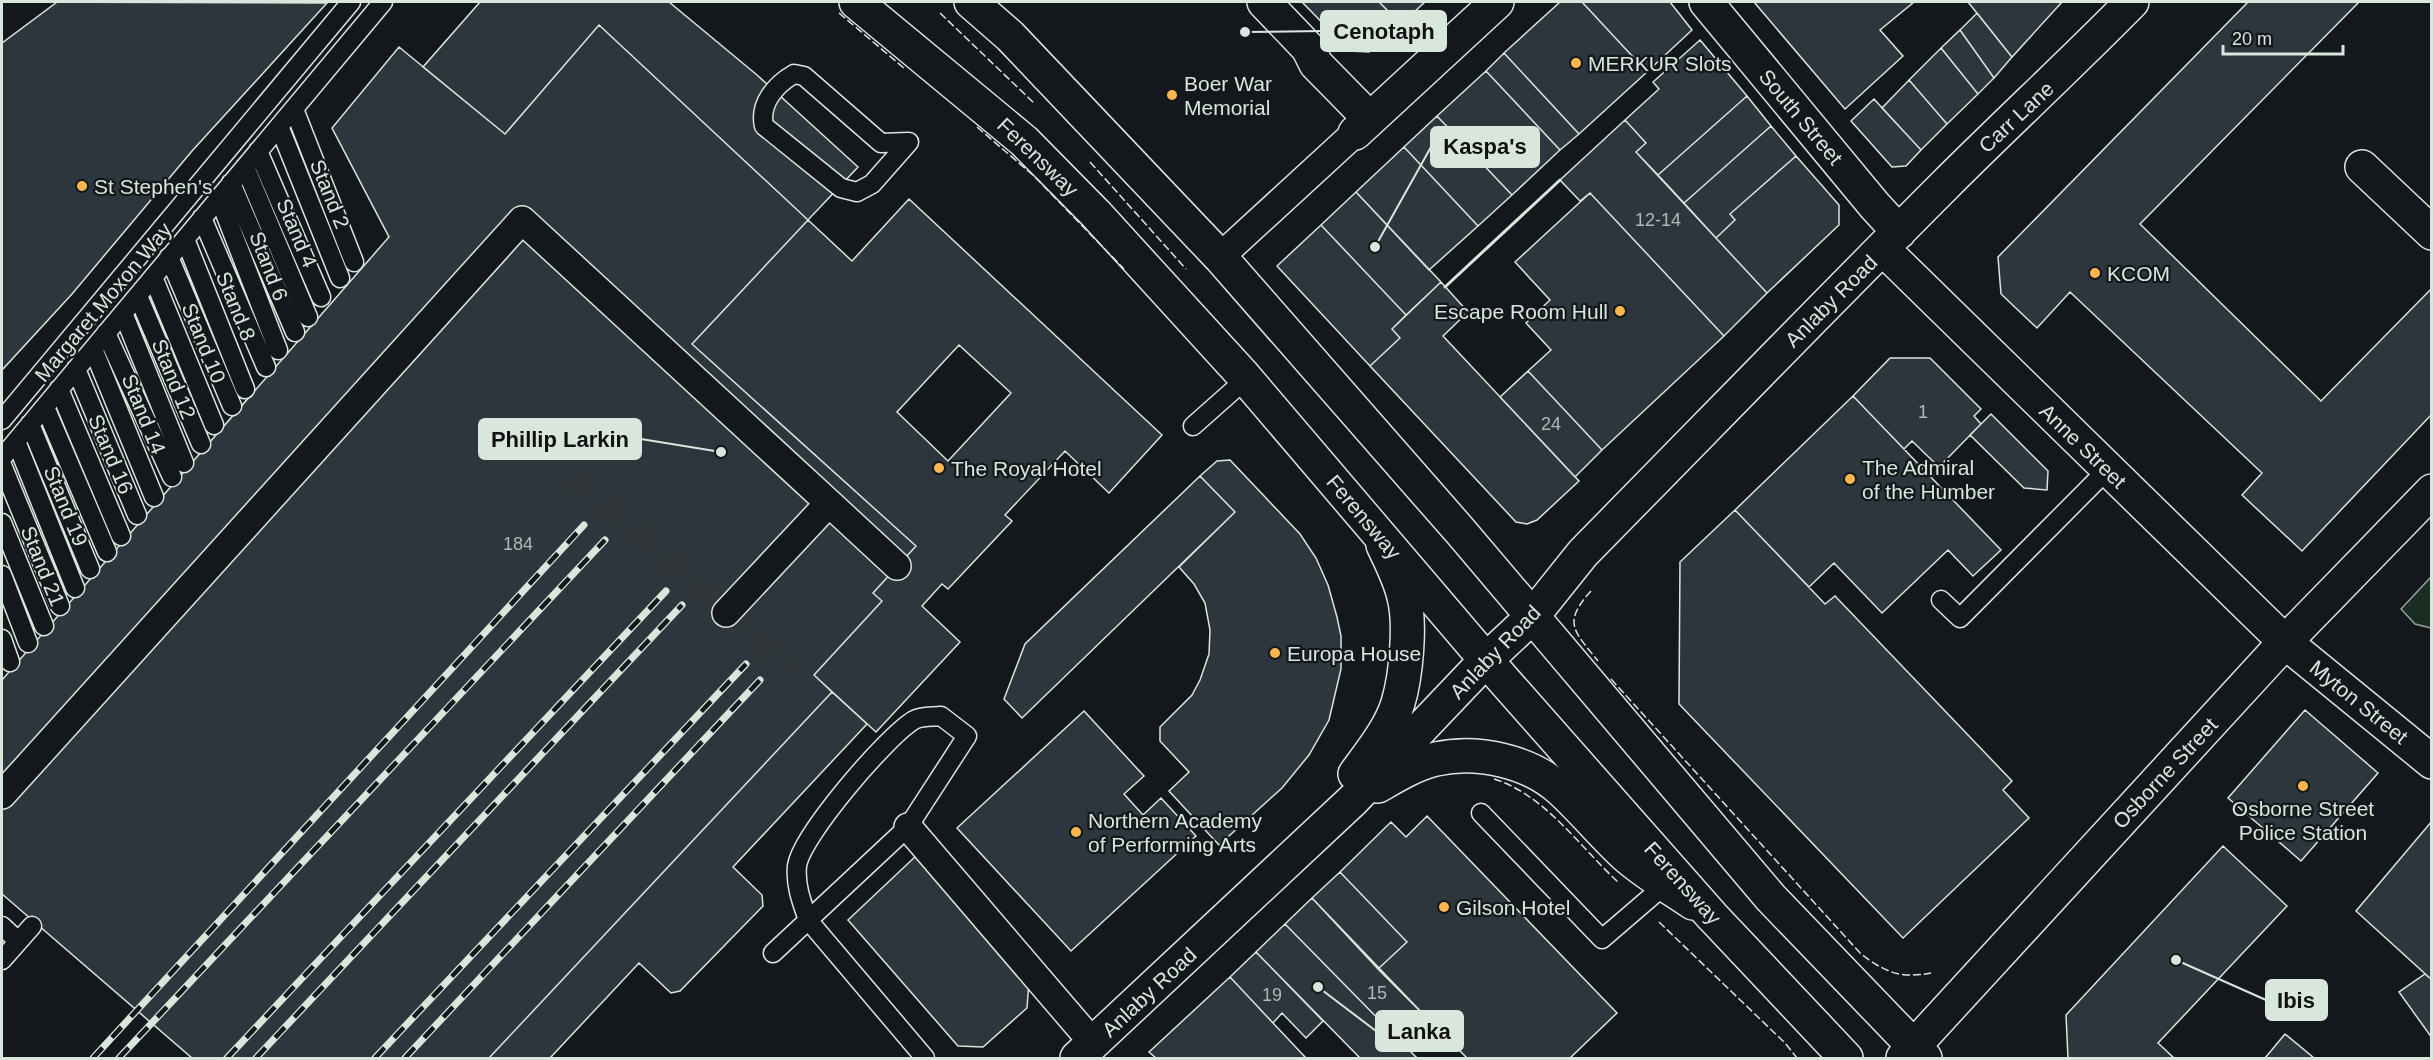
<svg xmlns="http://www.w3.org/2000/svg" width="2433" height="1060" viewBox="0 0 2433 1060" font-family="Helvetica,sans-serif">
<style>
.green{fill:#1a2d24;stroke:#939e99;stroke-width:1.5}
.building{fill:#2c363c;stroke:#d8e6dc;stroke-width:1.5;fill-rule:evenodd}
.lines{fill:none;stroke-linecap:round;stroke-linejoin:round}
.pedestrian-tunnel{stroke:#313739;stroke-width:27;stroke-dasharray:27 14;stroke-linecap:butt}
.service-casing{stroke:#d8e6dc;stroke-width:21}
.pedestrian-casing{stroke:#d8e6dc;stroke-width:30}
.minor-casing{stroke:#d8e6dc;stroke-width:36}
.primary-casing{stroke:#d8e6dc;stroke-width:36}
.trunk-casing{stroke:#d8e6dc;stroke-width:36}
.service{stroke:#14181c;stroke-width:18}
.pedestrian{stroke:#14181c;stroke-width:27}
.minor{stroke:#14181c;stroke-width:33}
.primary{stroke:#14181c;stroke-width:33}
.trunk{stroke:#14181c;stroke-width:33}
.rail-casing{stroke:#d8e6dc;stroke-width:7}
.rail{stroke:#14181c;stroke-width:4.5;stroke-dasharray:14;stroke-linecap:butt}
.fence{stroke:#d8e6dc;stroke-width:1.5;stroke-dasharray:8 3;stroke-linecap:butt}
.wall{stroke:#d8e6dc;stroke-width:3}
.poi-dot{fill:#ffb74d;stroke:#14181c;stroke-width:2}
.labels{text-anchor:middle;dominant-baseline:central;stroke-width:4.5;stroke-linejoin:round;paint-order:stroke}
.number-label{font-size:18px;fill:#adbab4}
.poi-label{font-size:21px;fill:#d8e6dc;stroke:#14181c;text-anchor:start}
.street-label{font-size:21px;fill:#d8e6dc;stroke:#14181c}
.leader{fill:none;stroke:#d8e6dc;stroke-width:2}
.callout-dot{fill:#d8e6dc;stroke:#14181c;stroke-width:2}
.callout{fill:#d8e6dc;stroke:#d8e6dc;stroke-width:2}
.callout-label{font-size:22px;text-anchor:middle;font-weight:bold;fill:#111}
</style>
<rect width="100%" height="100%" fill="#14181c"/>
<path class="green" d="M2431,577V628L2415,624L2401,609Z"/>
<path class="building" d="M2,2L327,3L192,151L72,294L2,370Z
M2,2H57L2,43Z
M480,2H669L757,75L858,167L808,220L599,25L505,134L423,67Z
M1302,2H1379L1401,24L1369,52L1350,51Z
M1379,2H1425L1401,24Z
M1560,2H1582L1647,72L1579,134L1504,53Z
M1582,2H1670L1692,30L1647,72Z
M1754,2H1914L1880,30L1903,56L1845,109Z
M1968,2H2062L2012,57Z
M2248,2H2359L2140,224L2321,401L2432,288V414L2302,551L2242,495L2262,473L2070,292L2037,328L2001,294L1998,257Z
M1977,13L2012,57L1994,78L1960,30Z
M599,25L808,220L692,344L916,546L873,593L882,601L814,675L832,692L489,1058H192L2,894V680L389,237L332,128L399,47L505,134Z
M1960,30L1994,78L1978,94L1941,48Z
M1700,40L1747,96L1658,175L1636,152L1646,143L1625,120L1659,89L1653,82Z
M1941,48L1978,94L1947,124L1909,80Z
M1504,53L1579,134L1560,150L1486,71Z
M1486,71L1560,150L1512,195L1437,116Z
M1909,80L1947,124L1921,150L1882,108Z
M1747,96L1771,126L1684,203L1658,175Z
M1874,99L1921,150L1906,166L1892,167L1851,121Z
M1437,116L1512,195L1478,226L1404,147Z
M1625,120L1646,143L1636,152L1767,293L1724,336L1590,193L1580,201L1560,180Z
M1771,126L1796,156L1730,214L1735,220L1716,238L1684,203Z
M1404,147L1478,226L1429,270L1356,192Z
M1796,156L1839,205V225L1767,293L1716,238L1735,220L1730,214Z
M1356,192L1441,282L1406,315L1321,225Z
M1590,193L1724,336L1602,450L1528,371L1551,350L1526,323L1550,300L1515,262Z
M909,199L1162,435L1109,493L1065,451L1005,515L1012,521L948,589L942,584L922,606L960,642L876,732L814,675L882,601L873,593L916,546L692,344L808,220L852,261ZM959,345L1011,393L948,461L897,412Z
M1321,225L1406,315L1392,329L1400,338L1370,366L1277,266Z
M1441,282L1468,312L1443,336L1579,481L1537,520L1527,524L1516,522L1370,366L1400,338L1392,329Z
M1890,358H1930L1981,409L1974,416L1981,424L1939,467L1912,441L1904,449L1853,396Z
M1528,371L1602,450L1575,477L1500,397Z
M1853,396L2001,550L1973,576L1948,550L1882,613L1834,563L1809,587L1735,510Z
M1991,414L2048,471L2047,490L2024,488L1970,435Z
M1230,460L1300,534L1316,558L1328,585L1337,617L1341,636V669L1329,720L1309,755L1282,788L1219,845L1169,791L1189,772L1160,741V727L1192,695L1200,680L1209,654L1210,630L1205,603L1194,584L1179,567L1235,512L1200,476L1217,461Z
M1200,476L1235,512L1022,718L1004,699L1025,644Z
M1735,510L1825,604L1835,596L2012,781L2003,790L2029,818L1903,938L1679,704L1680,562Z
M832,692L867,724L733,867L762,895L763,906L680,991L671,993L639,963L550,1058H489Z
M2305,710L2378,773L2301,861L2228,798Z
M1084,711L1144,776L1124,794L1143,815L1161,798L1196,836L1071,951L957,828Z
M1427,816L1617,1013L1570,1058H1467L1378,969L1407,942L1340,872L1391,822L1406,837Z
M2432,821V980L2356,911Z
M2223,846L2287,906L2158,1043L2174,1058H2068L2066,1015Z
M917,855L1029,981L1027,1008L983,1047L958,1046L848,920Z
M1340,872L1407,942L1378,969L1312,898Z
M1312,898L1426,1017L1400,1041L1285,924Z
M1285,924L1400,1041L1417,1058H1360L1256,952Z
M1256,952L1323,1021L1306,1038L1282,1013L1273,1023L1230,977Z
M2425,974L2432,980V1038L2399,992Z
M1230,977L1273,1023L1306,1058H1156L1149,1052Z
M2285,1034L2314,1058H2265Z"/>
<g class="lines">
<path class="pedestrian-tunnel" d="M569,476L651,544L793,673"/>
<g class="service-casing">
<path id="service" d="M794,74L804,76L881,143L909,142L872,184L857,192L841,188L764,126C759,104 775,85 794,74Z
M294,109L354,262
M279,126L340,278
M258,151L321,297
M245,167L308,317
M231,183L295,332
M219,198L278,350
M202,218L266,367
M185,239L245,389
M169,257L232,406
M153,277L214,425
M138,296L201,444
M123,313L184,463
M106,333L172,477
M93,349L154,497
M76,369L137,515
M59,389L121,536
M45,407L107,552
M2,420L351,2
M30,424L90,569
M1193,426L1246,379
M16,441L75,588
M2,458L383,2
M2,465L60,606
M2,523L44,626
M2,575L28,643
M1941,600L1960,618L2107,470
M2,639L10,662
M1481,813L1602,939L1666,884
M2,926L18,941
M773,953L908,827L967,736L941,716C934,717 921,716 914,720C887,736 801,836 797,866C795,885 802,903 808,920L925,1058
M2,960L32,926"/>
</g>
<g class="pedestrian-casing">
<path id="pedestrian" d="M1220,257L1355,133
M829,503L897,566
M2,795L522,220L829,503L726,613
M908,827L1094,1044"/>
</g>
<g class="minor-casing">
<path id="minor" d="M1264,2L1308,48L1316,64L1370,119
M1706,2L1875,206L1899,232
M1355,133L1497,2
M2362,167L2432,233
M1883,249L2285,642L2432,762
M1531,618L1583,553C1703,431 1823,307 1945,185C2007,123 2071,64 2132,2
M1903,1058L2285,642L2432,491"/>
</g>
<g class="primary-casing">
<path id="primary" d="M1355,774C1371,752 1390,729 1398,703C1406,676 1411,624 1404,597C1400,579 1391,562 1383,545
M1378,786C1397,775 1415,764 1436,759C1478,750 1529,761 1561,790C1584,811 1603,835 1625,855C1645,873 1671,888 1693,903
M1077,1058L1353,800L1486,660L1531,618"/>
</g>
<g class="trunk-casing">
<path id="trunk" d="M856,2L1024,141L1096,214L1243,375L1486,660L1712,916L1846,1058
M971,2L1010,36L1220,257L1461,532L1771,898L1925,1058"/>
</g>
<use href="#service" class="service"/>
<use href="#pedestrian" class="pedestrian"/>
<use href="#minor" class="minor"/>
<use href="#primary" class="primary"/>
<use href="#trunk" class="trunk"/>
<g class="rail-casing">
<path id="rail" d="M93,1058L584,525
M119,1058L605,540
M227,1058L666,591
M256,1058L682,605
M375,1058L746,664
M405,1058L760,680"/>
</g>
<use href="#rail" class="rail"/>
<path class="fence" d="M839,13L905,69
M940,13L1034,103
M977,127L1034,176L1124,269
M1090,162L1186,269
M1591,591C1562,623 1574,631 1598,661
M1611,679L1861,954C1885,972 1900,979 1931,973
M1494,779C1545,795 1579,846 1618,882
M1659,922L1785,1043L1797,1058"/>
<path class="wall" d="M1445,287L1560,180"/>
</g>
<g class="poi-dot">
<circle cx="1576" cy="63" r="6"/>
<circle cx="1172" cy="95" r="6"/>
<circle cx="82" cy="186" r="6"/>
<circle cx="2095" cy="273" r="6"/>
<circle cx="1620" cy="311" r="6"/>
<circle cx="939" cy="468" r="6"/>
<circle cx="1850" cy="479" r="6"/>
<circle cx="1275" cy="653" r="6"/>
<circle cx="2303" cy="786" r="6"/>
<circle cx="1076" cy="832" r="6"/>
<circle cx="1444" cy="907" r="6"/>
</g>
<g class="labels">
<g class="number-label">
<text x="1658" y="220">12-14</text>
<text x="1923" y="412">1</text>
<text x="1551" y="424">24</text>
<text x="518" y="544">184</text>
<text x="1377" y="993">15</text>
<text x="1272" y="995">19</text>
</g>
<g class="poi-label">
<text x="1588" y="63">MERKUR Slots</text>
<text x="1184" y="83">Boer War<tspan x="1184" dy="24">Memorial</tspan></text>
<text x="94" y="186">St Stephen's</text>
<text x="2107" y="273">KCOM</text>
<text x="1608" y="311" text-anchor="end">Escape Room Hull</text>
<text x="1862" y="467">The Admiral<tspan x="1862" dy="24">of the Humber</tspan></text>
<text x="951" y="468">The Royal Hotel</text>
<text x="1287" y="653">Europa House</text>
<text x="2303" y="808" text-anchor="middle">Osborne Street<tspan x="2303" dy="24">Police Station</tspan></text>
<text x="1088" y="820">Northern Academy<tspan x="1088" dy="24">of Performing Arts</tspan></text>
<text x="1456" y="907">Gilson Hotel</text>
</g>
<g class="street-label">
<text transform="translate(1801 117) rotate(50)">South Street</text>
<text transform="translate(2016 117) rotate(-43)">Carr Lane</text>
<text transform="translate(1038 157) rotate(44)">Ferensway</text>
<text transform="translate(330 194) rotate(68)">Stand 2</text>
<text transform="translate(297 233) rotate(67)">Stand 4</text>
<text transform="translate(269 266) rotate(69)">Stand 6</text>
<text transform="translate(1831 301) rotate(-45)">Anlaby Road</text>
<text transform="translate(103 302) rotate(-50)">Margaret Moxon Way</text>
<text transform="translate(236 306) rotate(68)">Stand 8</text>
<text transform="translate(204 343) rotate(68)">Stand 10</text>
<text transform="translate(174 379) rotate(68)">Stand 12</text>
<text transform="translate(144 414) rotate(68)">Stand 14</text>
<text transform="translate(2083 446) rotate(44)">Anne Street</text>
<text transform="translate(111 454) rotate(67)">Stand 16</text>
<text transform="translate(66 506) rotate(68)">Stand 19</text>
<text transform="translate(1364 517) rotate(50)">Ferensway</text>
<text transform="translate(43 566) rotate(68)">Stand 21</text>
<text transform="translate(1495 652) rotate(-46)">Anlaby Road</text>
<text transform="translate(2359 702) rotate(39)">Myton Street</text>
<text transform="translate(2165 773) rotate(-47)">Osborne Street</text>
<text transform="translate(1683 883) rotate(48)">Ferensway</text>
<text transform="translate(1149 992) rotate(-43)">Anlaby Road</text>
</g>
</g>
<path class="leader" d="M1245 32L1321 31M1375 247L1431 147M721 452L641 439M2176 960L2266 1000M1318 987L1376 1031"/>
<g class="callout-dot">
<circle cx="1245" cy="32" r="6"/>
<circle cx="1375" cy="247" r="6"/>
<circle cx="721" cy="452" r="6"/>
<circle cx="2176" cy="960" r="6"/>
<circle cx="1318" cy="987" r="6"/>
</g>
<g class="callout">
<rect x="1321" y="11" width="125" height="40" rx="6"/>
<rect x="1431" y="127" width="108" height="40" rx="6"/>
<rect x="479" y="419" width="162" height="40" rx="6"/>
<rect x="2266" y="980" width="61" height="40" rx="6"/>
<rect x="1376" y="1011" width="87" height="40" rx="6"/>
</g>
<g class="callout-label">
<text x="1384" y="39">Cenotaph</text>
<text x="1485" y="154">Kaspa's</text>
<text x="560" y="447">Phillip Larkin</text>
<text x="2296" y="1008">Ibis</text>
<text x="1419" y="1039">Lanka</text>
</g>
<rect width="2433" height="1060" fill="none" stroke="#d8e6dc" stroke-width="6"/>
<path d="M2223 45v9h120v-9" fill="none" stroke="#d8e6dc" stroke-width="3"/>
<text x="2232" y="45" font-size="18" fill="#d8e6dc" stroke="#14181c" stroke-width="4.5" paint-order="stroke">20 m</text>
</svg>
